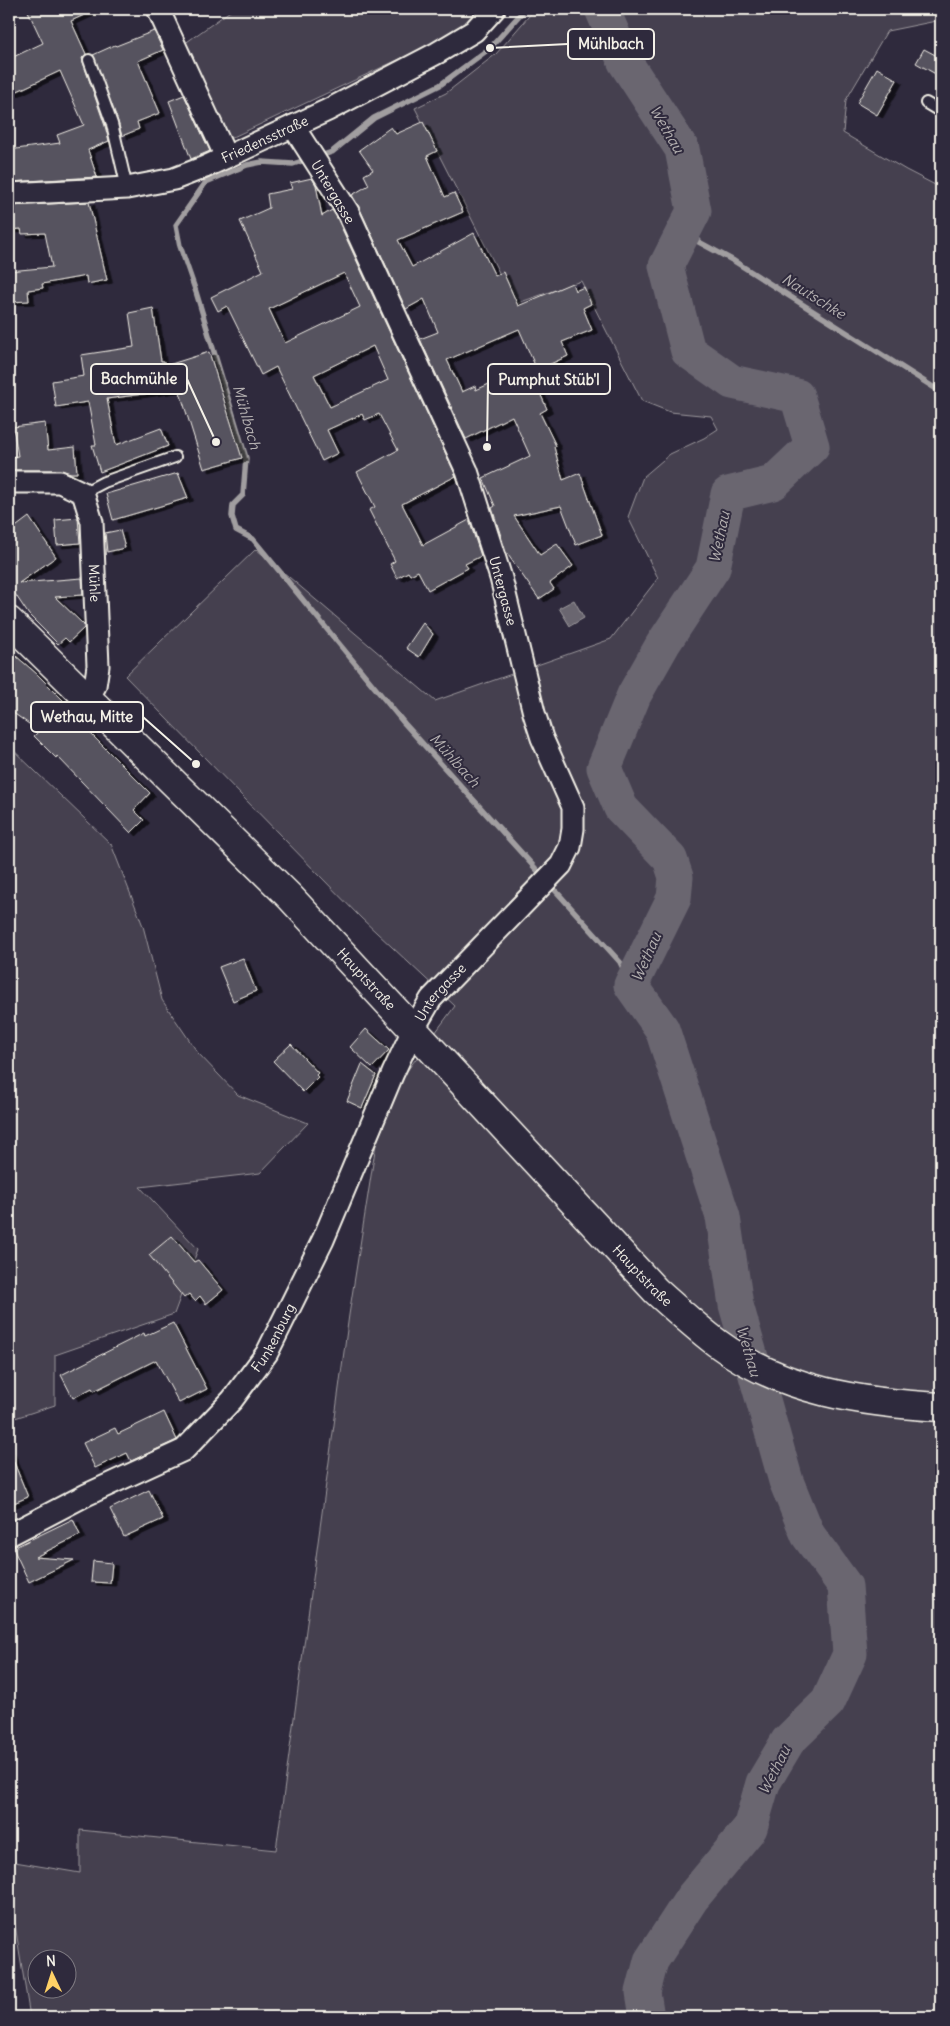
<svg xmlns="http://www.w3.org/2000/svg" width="950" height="2026" viewBox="0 0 950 2026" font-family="Delius,sans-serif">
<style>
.green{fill:#454050;stroke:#9c989c;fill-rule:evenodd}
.water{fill:#6a6670;stroke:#a19ea0}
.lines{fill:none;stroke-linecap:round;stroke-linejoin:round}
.stream{stroke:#a19ea0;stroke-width:5.5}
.river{stroke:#6a6670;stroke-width:35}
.building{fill:#56525f;stroke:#f4f1e8;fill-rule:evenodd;filter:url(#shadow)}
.lane-casing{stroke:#f4f1e8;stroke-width:14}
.street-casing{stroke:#f4f1e8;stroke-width:25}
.primary-casing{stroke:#f4f1e8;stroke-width:31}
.lane{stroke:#2f2a3d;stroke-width:10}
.street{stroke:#2f2a3d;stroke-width:21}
.primary{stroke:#2f2a3d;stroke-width:28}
.labels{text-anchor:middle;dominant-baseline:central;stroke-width:4;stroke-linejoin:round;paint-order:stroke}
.street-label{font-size:14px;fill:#f4f1e8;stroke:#2f2a3d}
.water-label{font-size:15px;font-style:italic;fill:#b6b2b2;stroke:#2f2a3d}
.leader{fill:none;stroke:#f4f1e8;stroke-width:2}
.callout-dot{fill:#f4f1e8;stroke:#2f2a3d;stroke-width:2}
.callout{fill:#2f2a3d;stroke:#f4f1e8;stroke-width:2}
.callout-label{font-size:15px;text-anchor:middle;font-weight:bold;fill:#f4f1e8}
</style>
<defs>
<filter id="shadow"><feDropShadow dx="5.5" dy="3" stdDeviation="0" flood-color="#0009"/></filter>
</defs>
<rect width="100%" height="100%" fill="#2f2a3d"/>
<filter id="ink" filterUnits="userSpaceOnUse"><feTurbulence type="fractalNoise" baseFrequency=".02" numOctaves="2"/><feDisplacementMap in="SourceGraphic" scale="10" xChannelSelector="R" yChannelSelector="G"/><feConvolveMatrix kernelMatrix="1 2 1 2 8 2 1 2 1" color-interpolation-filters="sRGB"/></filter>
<g filter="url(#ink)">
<path class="green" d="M233,9H481L453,34L229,139L184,44Z
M535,9H941V20L887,31L846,100L843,133L906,170L941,188V2017H30L9,1888V1861L80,1873V1830L276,1850L349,1315L376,1144L404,1075L455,1006L361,918L125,676L256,549L435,701L611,639L658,578L628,517L643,477L670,454L704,438L718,429L711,416L670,412L642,401L581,281L515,304L415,108L446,93L496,54ZM38,1958H68V1988H38Z
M9,746L111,844L143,926L162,1000L198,1053L238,1095L308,1123L260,1173L140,1187L198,1249L174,1314L55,1355V1405L9,1420Z"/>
<path class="water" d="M574,600L584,618L570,626L559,608Z"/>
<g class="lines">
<path class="stream" d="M317,157L332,152L374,118L440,85L490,48L525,9
M308,159L293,164L262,162L247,165L206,182L176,225L180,246L196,292L246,458L243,495L233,505L232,516L236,530L253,539L404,723L620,962L631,985
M694,211L697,241L734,261L941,392"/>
<path class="river" d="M602,9L625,62L682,149L694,211L666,266L688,351L732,382L797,396L812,446L773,483L728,494L713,568L663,644L634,695L604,768L621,808L670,859L676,877L674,898L631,985L662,1029L723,1217L736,1305L786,1481L808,1535L845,1586L850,1654L828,1702L788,1741L763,1783L750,1828L692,1898L651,1961L643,1992L647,2017"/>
</g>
<path class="building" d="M27,9H97L71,21L86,54L82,58L83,62L105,126L109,141L88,150L97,177L9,182V150L60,143L57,135L84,125L60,71L9,95V59L43,43Z
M154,31L163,50L138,61L160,113L137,122L139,129L122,136L118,122L93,55L115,45L116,46Z
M924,49L941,58V77L916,63Z
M877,68L897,80L877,115L857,103Z
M184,95L210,151L191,159L169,101Z
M423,122L437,151L427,156L445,197L454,193L463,212L398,240L412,267L474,233L495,276L503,272L518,306L572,283L575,291L584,287L591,304L583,308L592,330L562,342L568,356L537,370L519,329L447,360L462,392L475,386L476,390L528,366L547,409L540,413L556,446L554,447L563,480L580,473L602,535L576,545L561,506L514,516L540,555L557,544L573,566L550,583L554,589L539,599L506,552L492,508L495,506L483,478L530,456L512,416L466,439L420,339L438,332L424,299L406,309L359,207L352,195L369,185L364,175L373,170L359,150L391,127L396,134Z
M312,178L316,185L322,216L332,210L337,218L456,476L402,504L423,545L469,520L481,556L465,564L468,568L428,590L418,571L410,575L408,572L397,578L390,564L395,561L369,510L375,507L357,472L398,450L379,414L365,420L362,414L327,430L338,453L322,461L276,367L261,375L227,306L218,311L211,297L263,271L240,221L269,208L267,194L292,189L290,183ZM344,273L360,307L285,343L269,309ZM373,346L388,380L330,407L314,375Z
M89,202L107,280L87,284L86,276L42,284L43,288L28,290L29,301L10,302L9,271L52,267L45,233L22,234L21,229L9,230V206Z
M153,308L161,361H164L165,366L209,352L242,458L204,469L179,389L107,399L116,445L161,428L168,446L100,472L92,445H96L88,402L56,407L52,381L84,376L81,355L134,347L129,313Z
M45,423L48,450L75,447L77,473H71L60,470H9V457L18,456L13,427Z
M178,473L188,498L113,520L106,494Z
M29,517L56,557L19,583L82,578L83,595L55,597L84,625V628L69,642L65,638L58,644L29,615L11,588L9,590V532Z
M78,518L80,543L57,545L55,520Z
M120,530L125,548L107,552L105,533Z
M423,623L433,634L419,657L406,648Z
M9,650L37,674L67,704L64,707L150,793L134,810L144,820L131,833L57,756L56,758L34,736L39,731L9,710Z
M243,958L256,991L233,1001L219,967Z
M366,1029L389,1050L372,1068L350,1047Z
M291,1044L318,1073L316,1075L318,1077L303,1092L273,1061Z
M362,1064L376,1075L362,1108L347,1101Z
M172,1236L194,1262L198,1260L223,1290L206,1304L200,1296L195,1301L189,1294L184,1298L149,1255Z
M173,1323L207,1389L179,1403L156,1360L94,1391L92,1388L73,1398L61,1375L144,1333L145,1336Z
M164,1412L177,1440L131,1461L127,1453L95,1468L83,1443L115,1428L118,1434Z
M9,1450L28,1497L9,1505Z
M149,1490L163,1519L124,1537L110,1509Z
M73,1519L80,1535L35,1557L74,1560L29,1582L13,1548Z
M93,1561L112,1563L110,1583L91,1582Z"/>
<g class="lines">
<g class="lane-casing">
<path id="lane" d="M89,60L112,124L127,188
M926,103L941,112
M83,493L104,482L175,457"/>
</g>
<g class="street-casing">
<g id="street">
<path d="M158,9L226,157"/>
<path id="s1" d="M9,194L127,188L174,179L205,167L328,110L437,53L474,31L494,9"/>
<path id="s2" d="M9,482H60L83,493L92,522L98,666L95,686L88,698"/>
<path id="s3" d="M9,1535L86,1495L184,1450L232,1400L267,1353L323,1240L393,1073L413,1030L431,999L561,865L570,847L573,829V807L542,738L534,713L501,578L467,471L348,212L293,126"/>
</g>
</g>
<g class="primary-casing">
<g id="primary">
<path id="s4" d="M9,621L290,897L656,1291C676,1309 696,1327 717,1343C782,1391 863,1403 941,1407"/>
</g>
</g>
<use href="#lane" class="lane"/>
<use href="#street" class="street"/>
<use href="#primary" class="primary"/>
</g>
</g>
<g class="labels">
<g class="street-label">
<text stroke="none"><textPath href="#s1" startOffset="265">Friedensstraße</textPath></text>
<text transform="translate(333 192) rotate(59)">Untergasse</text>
<text stroke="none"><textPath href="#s2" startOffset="168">Mühle</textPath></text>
<text transform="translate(503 591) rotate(75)">Untergasse</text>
<text stroke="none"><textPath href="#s4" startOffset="506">Hauptstraße</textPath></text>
<text stroke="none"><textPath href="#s3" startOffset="724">Untergasse</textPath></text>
<text stroke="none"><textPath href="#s4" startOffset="911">Hauptstraße</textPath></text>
<text stroke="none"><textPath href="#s3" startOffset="339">Funkenburg</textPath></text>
</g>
<g class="water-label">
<text transform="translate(667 129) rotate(60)">Wethau</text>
<text transform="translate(814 296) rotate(32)">Nautschke</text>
<text transform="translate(247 417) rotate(74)">Mühlbach</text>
<text transform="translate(719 537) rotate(-78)">Wethau</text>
<text transform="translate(455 760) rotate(48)">Mühlbach</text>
<text transform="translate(646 957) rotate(-66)">Wethau</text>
<text transform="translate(749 1351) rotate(74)">Wethau</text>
<text transform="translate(774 1770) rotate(-63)">Wethau</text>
</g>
</g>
<path class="leader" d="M490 48L568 44M216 442L187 379M487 447L488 379M196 764L143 717"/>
<g class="callout-dot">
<circle cx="490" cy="48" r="5"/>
<circle cx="216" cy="442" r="5"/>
<circle cx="487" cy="447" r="5"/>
<circle cx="196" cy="764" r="5"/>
</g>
<g class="callout">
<rect x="568" y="29" width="86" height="30" rx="5"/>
<rect x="91" y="364" width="96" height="30" rx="5"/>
<rect x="488" y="364" width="122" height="30" rx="5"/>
<rect x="31" y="702" width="112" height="30" rx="5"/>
</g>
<g class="callout-label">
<text x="611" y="49">Mühlbach</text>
<text x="139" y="384">Bachmühle</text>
<text x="549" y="385">Pumphut Stüb'l</text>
<text x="87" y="722">Wethau, Mitte</text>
</g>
<rect width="950" height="2026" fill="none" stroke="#2f2a3d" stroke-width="30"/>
<rect x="15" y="15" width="920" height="1996" fill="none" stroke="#f4f1e8" stroke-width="2" filter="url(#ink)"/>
<g transform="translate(52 1974) rotate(356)"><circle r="24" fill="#2f2a3d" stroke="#7e7a81"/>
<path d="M0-4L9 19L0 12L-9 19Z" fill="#ffd166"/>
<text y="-8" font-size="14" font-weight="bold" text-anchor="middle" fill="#f4f1e8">N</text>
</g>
</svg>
